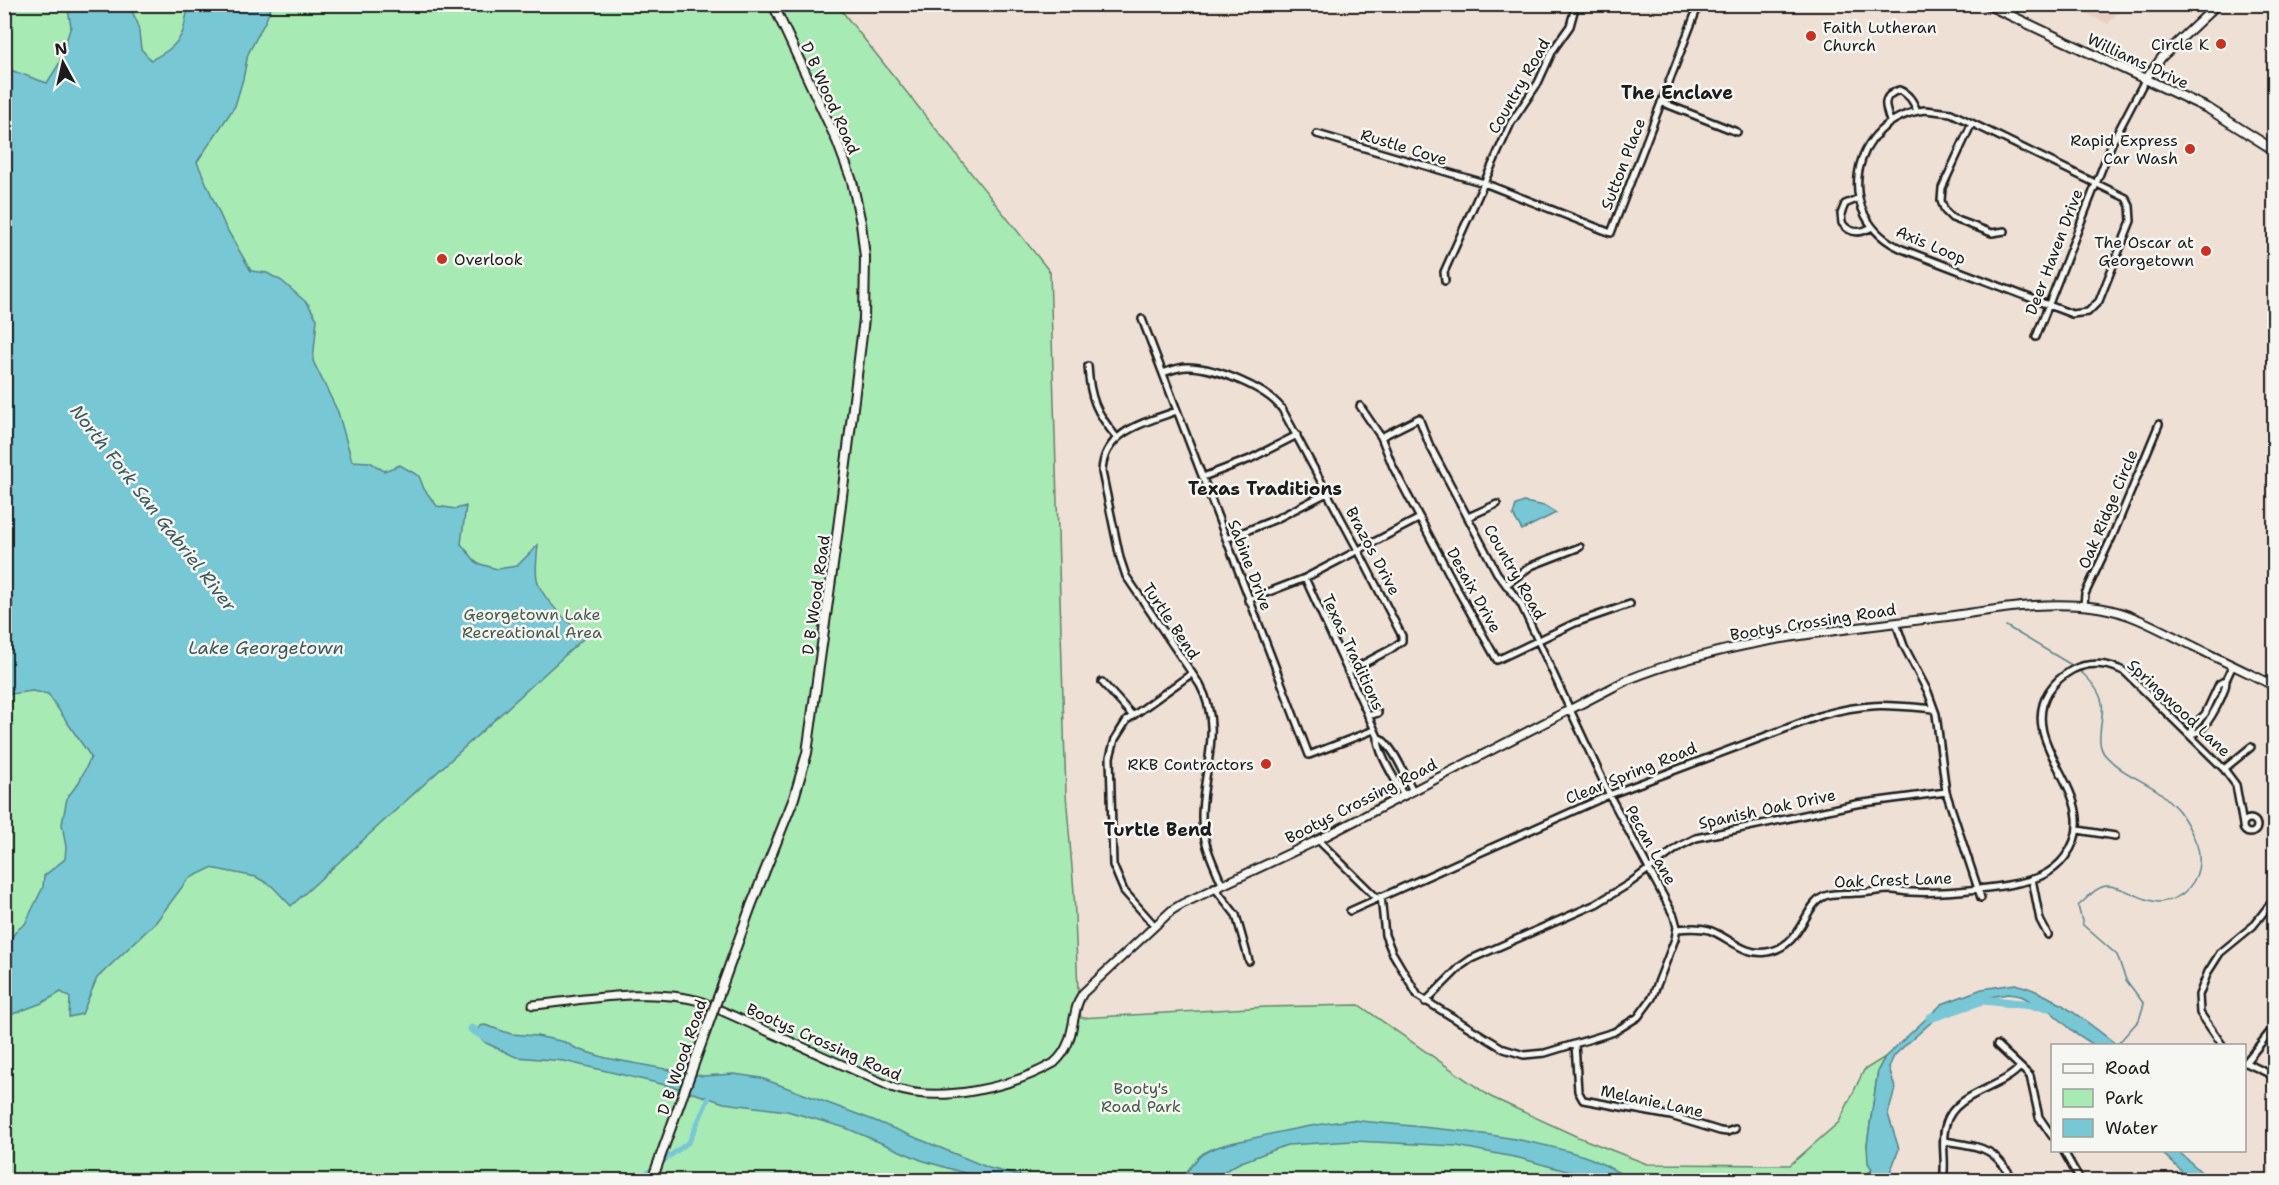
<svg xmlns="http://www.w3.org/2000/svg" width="2279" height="1185" viewBox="0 0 2279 1185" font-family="'Shantell Sans',sans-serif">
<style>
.built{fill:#ead0c2}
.green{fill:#a8eab3;stroke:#628368;stroke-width:1.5}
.water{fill:#78c7d5;stroke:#53838b;stroke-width:1.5}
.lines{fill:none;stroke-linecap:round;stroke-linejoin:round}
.stream{stroke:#53838b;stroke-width:1.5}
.canal{stroke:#78c7d5;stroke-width:5}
.river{stroke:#78c7d5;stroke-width:9}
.minor-casing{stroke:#1c1c1c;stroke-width:10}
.tertiary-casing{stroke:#1c1c1c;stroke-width:11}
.secondary-casing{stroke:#1c1c1c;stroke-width:12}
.minor{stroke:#f6f6f2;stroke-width:5}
.tertiary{stroke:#f6f6f2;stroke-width:7}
.secondary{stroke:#f6f6f2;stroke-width:8}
.secondary-bridge-casing{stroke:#1c1c1c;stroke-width:12;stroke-linecap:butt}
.secondary-bridge{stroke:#f6f6f2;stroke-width:8}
.poi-dot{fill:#c8321e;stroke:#f6f6f2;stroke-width:2}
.labels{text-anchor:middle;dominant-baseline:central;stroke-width:5;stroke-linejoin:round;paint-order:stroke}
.poi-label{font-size:16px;fill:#1c1c1c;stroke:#f6f6f2;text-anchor:end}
.street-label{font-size:16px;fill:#1c1c1c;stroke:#f6f6f2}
.park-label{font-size:16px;fill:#465a49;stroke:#f6f6f2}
.neighbourhood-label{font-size:18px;font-weight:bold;fill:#1c1c1c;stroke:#f6f6f2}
.water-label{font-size:18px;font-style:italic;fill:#3c585d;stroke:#f6f6f2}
</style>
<rect width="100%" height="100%" fill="#efe0d6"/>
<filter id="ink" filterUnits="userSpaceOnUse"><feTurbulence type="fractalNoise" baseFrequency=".0167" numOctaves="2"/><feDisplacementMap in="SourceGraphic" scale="12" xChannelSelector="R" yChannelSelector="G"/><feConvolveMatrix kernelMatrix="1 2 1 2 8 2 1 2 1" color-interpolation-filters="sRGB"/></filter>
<g filter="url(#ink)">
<path class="built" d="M2068,5H2124L2108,24Z"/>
<path class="green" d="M5,5H837L1050,272L1066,794L1074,892L1078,991L1081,1018L1266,1007L1359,1005L1491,1097L1578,1137L1647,1164L1790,1165L1839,1122L1864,1070L1885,1057L1878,1070L1867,1145L1872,1169L1863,1180H5Z"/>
<path class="water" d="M67,5H129L138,24L141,49L151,60C165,53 177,46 183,31C186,22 185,11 193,5H272L266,20L248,54L243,79L235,106L197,162L225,226L251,271L267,273L282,281L308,304L317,319L313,361L338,412L352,461L370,462L384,471L400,465L419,476L424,489L437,506L456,509L466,506L461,544L477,563L497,569L517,566L538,545C537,556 535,569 537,579C540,598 571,625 585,637L291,906L272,886L256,877L211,868L188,879L156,922L97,978L82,1014L69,1017L70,998L61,992L42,1003L5,1017V946L17,930L25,924L43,887L44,876L65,859L66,847L62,824L67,798L79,782L91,757L48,694L32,691L4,695L5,68L47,83L59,64L71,26Z
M1524,502L1545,506L1556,513L1522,530L1513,515L1516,505Z
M2015,984C2053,993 2087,1022 2117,1045H2094L2074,1032L2050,1011L2021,996L2008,994L1989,997L1969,1001L1945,1010L1899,1051L1894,1056L1889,1067L1895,1088L1888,1114L1899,1149L1889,1175L1884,1180H1863L1872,1169L1868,1163L1867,1145L1878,1070L1885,1057L1942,1004L1982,989Z
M485,1025L511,1034L537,1036L565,1042L577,1049L606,1058L703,1076L734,1074L761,1078L873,1120L989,1168L1035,1180H987L921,1160L846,1128L787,1111L724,1103L678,1088L564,1061L516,1057L486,1043L478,1036L480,1026Z
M1351,1120C1429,1128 1510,1132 1584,1156C1602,1162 1618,1173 1634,1180H1593L1581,1175L1519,1158L1457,1146L1353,1141L1287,1145L1239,1163L1209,1180H1174C1189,1176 1192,1160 1204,1153C1219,1144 1238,1142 1254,1138C1286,1130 1318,1124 1351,1120Z
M2160,1151H2178L2210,1180H2191Z"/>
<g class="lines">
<path class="stream" d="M2006,626L2075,667
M2078,670C2088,677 2100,691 2102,703C2105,719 2093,743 2106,756C2120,772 2140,779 2158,791C2165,796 2172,804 2178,810C2185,819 2199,844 2199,855C2201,880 2184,900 2160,902C2145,903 2124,886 2108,886C2096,886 2087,899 2078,906L2083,925L2117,955L2126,980L2144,1004L2139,1020L2116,1046"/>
<path class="canal" d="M637,1180L689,1142L711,1093"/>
<path class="river" d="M1930,1018L1983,1000L2050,1007
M472,1029L487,1038"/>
<g class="minor-casing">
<path id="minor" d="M1661,102L1737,132
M1925,110L1951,113L2126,198L2130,206L2131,221L2099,301L2088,312L2072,314L1902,249C1831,218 1850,119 1925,110Z
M1890,121C1885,107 1881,96 1899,90C1909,94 1913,101 1917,111
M1972,123L1942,188L1941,201L1945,211L1952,218L1992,233L2005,231
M1317,134L1484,183L1611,233L1699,4
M1859,198L1845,204L1841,214L1842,223C1850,234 1860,234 1872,227
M1445,281L1444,272L1511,123L1538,83L1553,50L1570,26L1576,4
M1142,319L1309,755L1374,730
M2036,337L2112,143L2145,80
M1088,366C1090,399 1096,412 1117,438
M1163,373C1172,370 1180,366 1190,367C1216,368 1267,388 1282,409L1358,550L1402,636V641L1391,649L1348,672
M1360,406L1381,437L1393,467L1456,587L1497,660L1575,623L1630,604
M1177,411C1146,422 1103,431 1102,472L1120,558L1126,576L1200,685C1224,729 1202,771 1202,817C1202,841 1213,863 1222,884
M1381,437L1419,418L1429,444L1497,573L1521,604L1612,800L1674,916L1677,927L1675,939L1652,998L1638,1017L1614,1032L1545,1053L1524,1055L1504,1049L1418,996L1392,952L1385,935L1381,896
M1203,477L1250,459L1297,435
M1468,517L1497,504
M1226,539L1276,519L1327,493
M1305,578L1378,737C1377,753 1396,780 1404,796
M1506,585L1531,566L1580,547
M1248,600L1305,578L1420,518
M2084,605L2085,594L2112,537L2159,424
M1896,623L1904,646L1928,692L1936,714L1946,792L1981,898
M1102,682L1132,715
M1368,716L1378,713
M2190,735L2195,724L2205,714L2219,684L2226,680L2233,665
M2190,735C2191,734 2199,732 2199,731C2209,724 2227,691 2226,680
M1378,737C1393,744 1405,776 1413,791
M2224,769L2251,747
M2243 826a7 7 0 1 1 14 0a7 7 0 1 1-14 0Z
M2078,830L2115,836
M1318,840L1377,898
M2032,879L2040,920L2048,935
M1214,887L1236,915L1249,961
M1350,911L1609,795L1822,715C1867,702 1889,705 1934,709
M1155,926L1124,891L1113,865L1110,757L1115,739L1127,720L1191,674
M1677,929C1688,928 1698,927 1709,930C1729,937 1744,956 1767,952C1805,946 1803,901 1828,895C1837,893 1847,894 1855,893C1867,893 1880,890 1892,890C1898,890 1904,892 1910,892C1939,894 2014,888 2041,876C2050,872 2059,865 2065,857C2110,798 2014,747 2049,691C2055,682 2063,675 2072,670C2089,661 2109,663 2125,672L2224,769L2236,785L2243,825
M1425,1002L1461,966L1471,959L1596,904L1627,885L1680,846L1696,838L1856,804L1946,792
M1575,1044L1578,1091L1583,1100L1671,1116L1720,1131L1727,1132L1735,1129
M1997,1045L2030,1076L2039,1117L2052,1136
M2223,1046L2200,1013L2199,995L2208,972L2220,953L2253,926L2274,899
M2244,1062L2274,1076
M2245,1063L2274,1027
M1945,1141C1984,1148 1991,1145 2014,1180
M2063,1150L2080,1180
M1943,1180C1947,1162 1940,1141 1946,1124C1955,1092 2000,1090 2020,1067"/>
</g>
<g class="tertiary-casing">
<path id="tertiary" d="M2145,80L2162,57L2218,4
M533,1005C587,1000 647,987 700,1001L894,1088C941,1104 1012,1087 1054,1063C1078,1042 1069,1013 1083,993L1172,910L1182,904L1318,840L1627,680C1726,640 1837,630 1943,617C1994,610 2049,599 2101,608C2133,613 2164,632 2193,646C2220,660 2248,672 2274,686"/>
</g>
<g class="secondary-casing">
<path id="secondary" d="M1986,4L2209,109L2274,150
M751,906L794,798L807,753L837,536L864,319L865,257L861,223L852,181L837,141L773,4"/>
</g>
<use href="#minor" class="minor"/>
<use href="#tertiary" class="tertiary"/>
<use href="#secondary" class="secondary"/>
<g class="secondary-bridge-casing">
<path id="secondary-bridge" d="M652,1180L751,906"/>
</g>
<use href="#secondary-bridge" class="secondary-bridge"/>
</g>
</g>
<g class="poi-dot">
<circle cx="1811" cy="36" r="6"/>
<circle cx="2221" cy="44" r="6"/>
<circle cx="2190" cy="149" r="6"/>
<circle cx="2206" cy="251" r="6"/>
<circle cx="442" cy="259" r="6"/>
<circle cx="1266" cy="764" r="6"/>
</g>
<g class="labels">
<g class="poi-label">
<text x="1823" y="27" text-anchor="start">Faith Lutheran<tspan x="1823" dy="18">Church</tspan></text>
<text x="2209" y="44">Circle K</text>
<text x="2178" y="140">Rapid Express<tspan x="2178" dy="18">Car Wash</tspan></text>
<text x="2194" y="242">The Oscar at<tspan x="2194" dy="18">Georgetown</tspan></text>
<text x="454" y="259" text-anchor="start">Overlook</text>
<text x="1254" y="764">RKB Contractors</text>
</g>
<g class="street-label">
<text transform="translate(2138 61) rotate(25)">Williams Drive</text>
<text transform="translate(1519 86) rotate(-60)">Country Road</text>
<text transform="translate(830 98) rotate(66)">D B Wood Road</text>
<text transform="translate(1404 147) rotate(17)">Rustle Cove</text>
<text transform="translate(1623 164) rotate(-69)">Sutton Place</text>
<text transform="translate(1931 245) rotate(23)">Axis Loop</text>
<text transform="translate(2054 252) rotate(-69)">Deer Haven Drive</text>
<text transform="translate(2108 509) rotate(-67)">Oak Ridge Circle</text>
<text transform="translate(1373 551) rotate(62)">Brazos Drive</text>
<text transform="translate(1250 565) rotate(69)">Sabine Drive</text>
<text transform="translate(1515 572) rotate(60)">Country Road</text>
<text transform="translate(1474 590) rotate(61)">Desaix Drive</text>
<text transform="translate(816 595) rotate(-82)">D B Wood Road</text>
<text transform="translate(1171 621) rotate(56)">Turtle Bend</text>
<text transform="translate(1813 622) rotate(-9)">Bootys Crossing Road</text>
<text transform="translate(1353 652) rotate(65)">Texas Traditions</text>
<text transform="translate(2179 708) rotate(43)">Springwood Lane</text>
<text transform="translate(1631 773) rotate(-22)">Clear Spring Road</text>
<text transform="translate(1361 801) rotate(-27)">Bootys Crossing Road</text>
<text transform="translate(1767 809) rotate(-12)">Spanish Oak Drive</text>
<text transform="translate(1651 845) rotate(61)">Pecan Lane</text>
<text transform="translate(1893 880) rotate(-2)">Oak Crest Lane</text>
<text transform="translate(824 1042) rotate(24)">Bootys Crossing Road</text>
<text transform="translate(682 1057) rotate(-71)">D B Wood Road</text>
<text transform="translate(1652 1101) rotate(12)">Melanie Lane</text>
</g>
<g class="park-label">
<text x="532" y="614">Georgetown Lake<tspan x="532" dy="18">Recreational Area</tspan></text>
<text x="1141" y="1088">Booty's<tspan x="1141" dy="18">Road Park</tspan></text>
</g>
<g class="neighbourhood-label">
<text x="1677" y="93">The Enclave</text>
<text x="1265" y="489">Texas Traditions</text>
<text x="1158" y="830">Turtle Bend</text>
</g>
<g class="water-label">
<text transform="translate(153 508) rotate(52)">North Fork San Gabriel River</text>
<text x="266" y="648">Lake Georgetown</text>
</g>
</g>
<rect width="2279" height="1185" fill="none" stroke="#f6f6f2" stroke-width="24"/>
<rect x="12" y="12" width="2255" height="1161" fill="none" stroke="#1c1c1c" stroke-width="2" filter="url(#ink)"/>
<rect x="2051" y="1044" width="195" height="108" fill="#f6f6f2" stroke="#9f9f9c" stroke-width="1.5"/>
<rect x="2063" y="1064" width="30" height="9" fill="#f6f6f2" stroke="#9f9f9c" stroke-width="1.5"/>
<text x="2105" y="1074" font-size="18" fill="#1c1c1c">Road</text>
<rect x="2063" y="1089" width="30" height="18" fill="#a8eab3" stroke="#9f9f9c" stroke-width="1.5"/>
<text x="2105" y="1104" font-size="18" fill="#1c1c1c">Park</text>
<rect x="2063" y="1119" width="30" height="18" fill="#78c7d5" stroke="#9f9f9c" stroke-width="1.5"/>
<text x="2105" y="1134" font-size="18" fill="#1c1c1c">Water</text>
<g transform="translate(63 63) rotate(352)" stroke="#f6f6f2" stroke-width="4.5" paint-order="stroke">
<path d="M0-4.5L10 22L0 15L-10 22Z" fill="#1c1c1c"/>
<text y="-9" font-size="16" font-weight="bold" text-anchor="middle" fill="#1c1c1c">N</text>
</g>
</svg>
